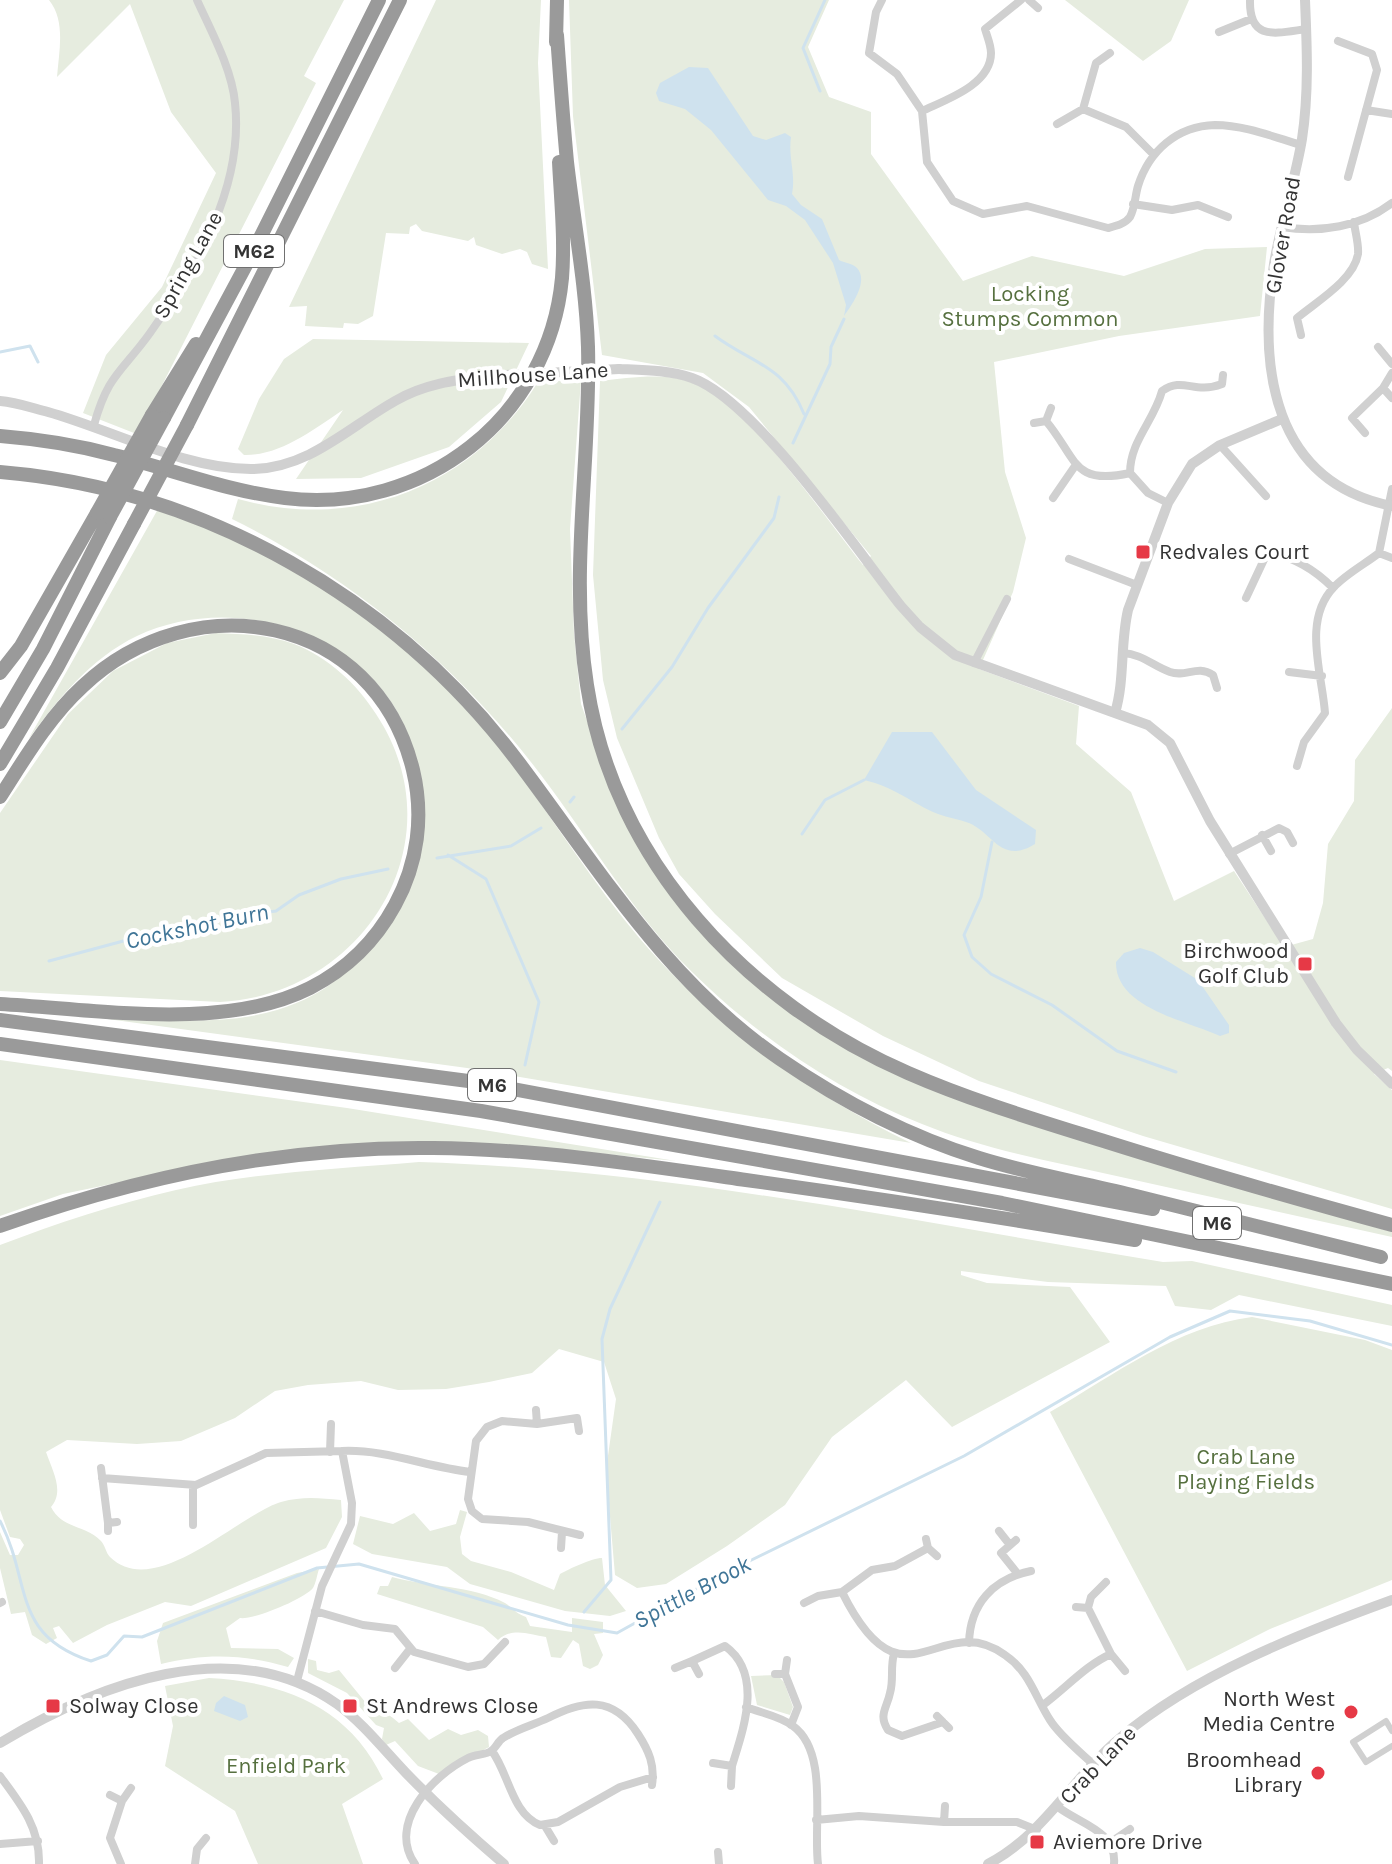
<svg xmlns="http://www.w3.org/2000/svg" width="1392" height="1864" viewBox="0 0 1392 1864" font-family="Karla,sans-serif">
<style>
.green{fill:#e6ecdf}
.water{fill:#cfe2ee}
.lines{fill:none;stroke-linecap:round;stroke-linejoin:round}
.stream{stroke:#cfe2ee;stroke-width:3}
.pedestrian{stroke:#d0d0d0;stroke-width:6}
.minor{stroke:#d0d0d0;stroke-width:8}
.tertiary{stroke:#d0d0d0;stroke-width:10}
.motorway{stroke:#9a9a9a;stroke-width:14}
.tertiary-bridge{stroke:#d0d0d0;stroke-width:10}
.motorway-bridge{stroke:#9a9a9a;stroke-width:14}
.poi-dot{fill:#e63946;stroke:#fff;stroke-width:3}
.labels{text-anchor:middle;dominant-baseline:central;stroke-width:8;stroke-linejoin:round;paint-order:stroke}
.shield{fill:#fff;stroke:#707070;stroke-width:2}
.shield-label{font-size:20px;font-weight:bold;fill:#333}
.street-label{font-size:22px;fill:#333;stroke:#fff}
.park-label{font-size:22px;fill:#56703f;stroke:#fff}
.poi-label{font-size:22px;fill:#333;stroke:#fff;text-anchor:start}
.water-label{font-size:24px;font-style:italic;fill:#3f7597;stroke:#fff}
</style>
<rect width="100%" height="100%" fill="#fff"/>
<path class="green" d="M49,0H344L304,76L316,83L153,403L134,433L83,413L106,355L162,287L216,173L171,112L130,4L57,77C59,51 66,21 49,0Z
M436,0H541L538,63L548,269L532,264L527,252L520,249L502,254L476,245L474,237L468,241L422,231L416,224L410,227L409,234L386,233L373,316L358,324L344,323L343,328L305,326L307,306L289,307Z
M569,0H829L808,47L829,97L871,112V154L963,281L1032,256L1124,276L1205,249L1267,247L1260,316L1119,336L994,362L1005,472L1026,538L1013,592L979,669L1079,706L1076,744L1131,792L1174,901L1234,871L1284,947L1313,939L1323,903L1328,844L1354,801L1355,760L1392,708V1071L1388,1068L1374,1074L1392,1090V1209L1143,1136L979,1081L883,1036L782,978L715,914L679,874L659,838L617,738L603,680L593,575L600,381C628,378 664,372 692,382C746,401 825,518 863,565L871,556L749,407L703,373L602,355L573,116Z
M1065,0H1189L1171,41L1143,61Z
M313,339L529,343L501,402L449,447L361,478L296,479L343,410C314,429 280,456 244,455L238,449L259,399L284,359Z
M581,380L570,529L574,634L581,704L620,812L699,930L718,951L759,989L803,1021L876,1063L1250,1191L1392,1232V1237C1302,1217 1212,1197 1121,1177C1055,1162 986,1150 922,1124C837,1091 757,1036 692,972C633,914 591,841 541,775C458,666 355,580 232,519L238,499C357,532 473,486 538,382Z
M158,509C290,550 417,640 501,749C549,812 590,880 641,940C716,1027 808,1093 911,1143L467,1068L78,1015C142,1017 215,1029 277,1010C331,993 352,970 382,924C391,911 408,894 411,879C416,858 413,833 414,812C415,795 419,774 415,758C389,638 240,587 137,636C91,658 57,700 28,740Z
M216,633C243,634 269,635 294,644C328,657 357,684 376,714C460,841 364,995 220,1002L0,991V813L68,714L113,671L167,643Z
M0,1060L347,1108L676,1161L544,1148L237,1158L63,1194L0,1216Z
M419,1162C671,1170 916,1222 1163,1262L1192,1261L1392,1305V1326L1239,1295L1211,1310L1175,1306L1166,1286L1048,1282L961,1271V1275L987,1283L1070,1287L1110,1342L952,1427L906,1380L832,1437L785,1505L727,1546L666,1584L637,1588L615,1575L606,1470L616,1399L604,1362L559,1349L532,1373L489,1382L446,1389L398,1390L361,1381L308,1385L275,1391L235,1418L181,1441L137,1444L67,1440L46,1452C52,1470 65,1491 51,1507C62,1529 86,1525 101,1541C105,1545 106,1553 110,1557C155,1601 238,1515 281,1502C303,1496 319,1498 341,1500L342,1517L326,1548L191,1606L165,1602L107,1625L73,1643L59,1626L53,1628L57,1638L46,1644L32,1635L25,1612L11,1614L0,1568V1532L10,1555H18L24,1545L20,1539L10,1537L0,1510V1245C58,1223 115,1204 176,1190C255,1172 339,1169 419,1162Z
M1252,1317L1365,1340L1392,1350V1580L1270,1629L1187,1671L1050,1412C1114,1375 1178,1326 1252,1317Z
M460,1510L467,1512L460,1537L462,1554L471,1561L511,1572L554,1590L560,1574C569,1569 592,1558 602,1558L605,1585L626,1611L610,1616L565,1611L470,1584L447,1567L372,1554L353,1544L360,1516L393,1524L414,1513L430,1531L456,1524Z
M319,1569C317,1575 316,1583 313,1588C304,1599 254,1620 240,1618L226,1628L231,1648L278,1649L294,1658L288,1667C245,1654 205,1653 161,1664L157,1641L163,1623L297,1573Z
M392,1577C428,1587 471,1585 505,1603C513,1608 516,1614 526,1617L530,1626L572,1632V1618L603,1622V1633L594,1634L603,1655L598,1665L590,1669L583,1666L579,1644L573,1640L561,1658L551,1657L546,1637C529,1634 512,1627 498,1640L483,1627L377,1594L380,1586H388Z
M308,1659L316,1661L317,1670L329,1673L339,1670L366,1703L376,1704L399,1723L408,1719L429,1740L448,1729L461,1735L478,1730L488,1736L489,1747L439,1774L418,1766L395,1741L386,1745L382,1739L384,1728L376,1725L347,1693L308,1673Z
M777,1675L784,1682L793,1707L790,1715L757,1705L751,1676Z
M209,1678C284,1682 349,1707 383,1779L342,1804L363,1864H258L235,1811L165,1766L173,1726L165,1686Z"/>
<path class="water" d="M689,67L708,68L753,136L766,140L785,133L791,137C788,158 796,173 792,194L801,205L822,219L839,260C844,263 852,263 857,268C869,281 852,305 844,316L846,305L833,263L805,220L786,206L768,200L711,130L685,109L659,101L656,93L660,83Z
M892,732H932L976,790L1036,830L1035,844C1001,865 993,833 969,823C959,819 948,818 938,814C911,803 895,787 864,780Z
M1140,948L1153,952L1198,980L1229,1025V1033L1220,1036C1188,1021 1115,1008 1116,962L1124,953Z
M224,1696L245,1705L248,1717L240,1721L214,1711L216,1703Z"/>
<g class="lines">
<path class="stream" d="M820,91L803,48L825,0
M715,336C753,364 784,365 804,414
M0,352L30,346L38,362
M793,443L830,364L831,347L844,319
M622,729L672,667L708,608L774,518L779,497
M570,802L574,797
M802,834L825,800L864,780
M992,842L981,897L964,935L972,957L991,974L1052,1005L1117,1051L1176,1072
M448,855L486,879L539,1002L525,1065
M437,858L511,846L541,828
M49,961L194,922L276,911L299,895L341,879L388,869
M0,1521C32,1583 11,1635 91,1661L107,1655L124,1636L142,1637L317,1568L359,1564L568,1625L617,1633L727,1572L964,1456L1170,1337L1230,1311L1310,1321L1392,1345
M584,1612L611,1580L602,1339L610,1309L660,1202"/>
<path class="pedestrian" d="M1392,1731L1386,1721L1353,1742L1366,1762L1392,1746"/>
<path class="minor" d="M882,0L876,12L869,53L897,74L922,111L927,162L953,201L983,214L1027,206L1108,228C1116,226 1125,224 1130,217C1135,208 1135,196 1138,186C1149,151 1177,126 1215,125C1244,125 1274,137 1301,145
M1029,0L1038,8
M1250,0C1249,42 1276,33 1307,29
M1219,32L1251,19
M1338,41L1372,54L1377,70L1348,177
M1110,53L1096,63L1083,109L1126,127L1154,155
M1366,110L1392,114
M922,111C945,100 991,85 991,53C991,45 987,36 985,29L1021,0
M1057,124L1083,109
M1133,204L1172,210L1198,205L1228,217
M1282,227C1320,233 1361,227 1392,203
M1301,335L1297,318C1316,302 1354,280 1358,254C1359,244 1355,232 1354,222
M1378,347L1392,364
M1383,388L1392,398
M1046,421C1077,458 1072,486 1130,473
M1034,423L1046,421L1051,408
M94,425C108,374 122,372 150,333C197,267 244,186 235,103C232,69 211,31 197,0
M1365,433L1352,418L1383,388L1392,373
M1220,445L1266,496
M1053,498L1075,466
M1168,503L1148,493L1130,473C1130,441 1154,421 1162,391C1184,376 1193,395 1222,384L1223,375
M1379,553L1392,558
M1069,559L1137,585
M1246,598L1268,551C1295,559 1313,568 1333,588
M1123,653C1142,654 1153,666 1170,672C1186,678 1197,664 1213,675L1217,688
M974,663L1007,599
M1289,672L1322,676
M1297,766L1304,742L1325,713C1322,673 1302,620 1334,587C1346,574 1365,564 1379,553L1392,489
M1262,835L1271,851
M1229,854L1279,828L1287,832L1293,843
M536,1410L537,1424
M579,1431L577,1418L537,1424L502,1421L487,1427L476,1441L468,1499L472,1511L482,1519L528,1522L580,1535
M342,1451C385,1449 427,1467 470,1472
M330,1452L331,1424
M101,1468L108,1523
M102,1478L196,1485L266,1453L342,1451L352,1503L351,1524L322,1586L297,1681
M193,1485V1525
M108,1531V1523L117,1522
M999,1531L1010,1545
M926,1539L928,1548L937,1556
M1016,1540L1001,1553L1017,1573
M561,1548L562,1532
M842,1592C904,1717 939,1607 1005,1655C1030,1672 1035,1697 1050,1720C1060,1736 1079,1751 1093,1764
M0,1603L2,1602
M804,1603L818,1596L842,1592L872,1570L895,1566L928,1548
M1076,1607L1088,1608L1091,1597L1106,1582
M1088,1608L1111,1654L1125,1671
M315,1611L363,1625L395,1629L414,1652L468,1667L484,1664L505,1642
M969,1643C970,1604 993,1579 1031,1571
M894,1654C890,1667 894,1680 890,1693C887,1708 878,1715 888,1730L902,1736L943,1722
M692,1661L725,1646C764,1674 743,1730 732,1766
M395,1668L410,1649
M675,1668L692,1661L699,1674
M775,1674H785L787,1660
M785,1674L798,1707L791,1725
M1043,1705C1066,1688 1086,1665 1111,1654
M746,1707C761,1713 780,1716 793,1726C829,1752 813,1825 818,1864
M937,1716L949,1728
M492,1751C509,1774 512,1814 540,1825L558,1822L620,1787L653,1777
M713,1763L732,1766L731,1786
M0,1776C21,1804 40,1828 39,1864
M110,1795L122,1801L131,1788
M945,1806L944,1822H1017L1037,1830
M1058,1807C1080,1824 1117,1831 1114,1864
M816,1820L859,1816L944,1822
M545,1826L554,1841
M1111,1842L1130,1829
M0,1844L38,1841
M718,1852L719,1864
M121,1864L110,1838L122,1801
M195,1864L197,1849L206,1838
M415,1864C387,1824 432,1776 468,1758C475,1754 486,1755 491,1751C496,1748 498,1741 503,1738C517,1729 533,1725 548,1718C583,1700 613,1695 638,1734C649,1751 655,1765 652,1785"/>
<path class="tertiary" d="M1305,0C1307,47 1309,93 1302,139C1295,181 1281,222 1274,264C1258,367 1272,482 1392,506
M619,369C643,370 669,370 692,378C755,400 856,549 901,606L920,627L955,655L1148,725L1170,743L1210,821L1336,1023L1357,1050L1392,1084
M0,401C16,402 32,408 48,412C112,430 187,470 253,469C309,468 349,427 395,401C424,384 455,380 488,376
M1115,713C1125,680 1120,644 1128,610L1168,503L1192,464L1220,445L1282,419
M0,1743C98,1684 233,1631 337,1704C363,1723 384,1750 406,1773C437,1805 470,1835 504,1864
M988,1864C1045,1834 1072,1778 1120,1738C1194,1675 1301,1633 1392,1600"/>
<path class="motorway" d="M557,35C560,77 563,119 567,162C574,223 586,285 588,347C591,460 569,571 587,685C614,862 747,1003 908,1073C972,1101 1040,1121 1107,1142C1202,1172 1297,1199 1392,1225
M556,42L557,0
M152,415L196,344
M164,418L252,254L379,0
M187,425L400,0
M0,436C38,439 77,445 114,455C171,469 226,491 285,498C423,515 549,418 562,278C565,240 561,201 559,162
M0,472C205,489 396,599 519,763C599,869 667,982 780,1059C841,1101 908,1136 979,1158C1030,1174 1081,1182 1132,1195C1215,1215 1298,1236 1381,1257
M0,673L21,646L97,513
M0,722L43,649L110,517
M0,764L57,668L134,524
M0,797C25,758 49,717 83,686C194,582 375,614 413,770C424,816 418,863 395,905C376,940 347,969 310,988C223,1032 95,1009 0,1004
M0,1020L476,1082L1153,1209
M0,1044L481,1111L1002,1203L1392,1284
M0,1226C138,1177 286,1146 433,1148C538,1149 642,1165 746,1180C876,1198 1006,1218 1135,1240"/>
<path class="tertiary-bridge" d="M488,376L619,369"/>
<path class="motorway-bridge" d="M97,513L152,415
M110,517L164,418
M134,524L187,425"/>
</g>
<g class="poi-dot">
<rect x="1135" y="544" width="16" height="16" rx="4"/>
<rect x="1297" y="956" width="16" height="16" rx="4"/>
<rect x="45" y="1698" width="16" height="16" rx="4"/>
<rect x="342" y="1698" width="16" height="16" rx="4"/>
<circle cx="1351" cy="1712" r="8"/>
<circle cx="1318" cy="1773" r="8"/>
<rect x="1029" y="1834" width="16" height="16" rx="4"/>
</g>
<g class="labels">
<g class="shield">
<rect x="224" y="235" width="60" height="32" rx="6"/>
<rect x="468" y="1069" width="48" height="32" rx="6"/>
<rect x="1193" y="1207" width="48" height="32" rx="6"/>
</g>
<g class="shield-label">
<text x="254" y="251">M62</text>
<text x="492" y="1085">M6</text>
<text x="1217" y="1223">M6</text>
</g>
<g class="street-label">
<text transform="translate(1283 235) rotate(-80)">Glover Road</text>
<text transform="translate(188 265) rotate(-61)">Spring Lane</text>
<text transform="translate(533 375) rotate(-4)">Millhouse Lane</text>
<text transform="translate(1098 1765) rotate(-46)">Crab Lane</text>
</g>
<g class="park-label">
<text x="1030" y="294">Locking<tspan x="1030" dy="25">Stumps Common</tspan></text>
<text x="1246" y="1457">Crab Lane<tspan x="1246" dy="25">Playing Fields</tspan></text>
<text x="286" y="1766">Enfield Park</text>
</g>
<g class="poi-label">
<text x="1159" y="552">Redvales Court</text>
<text x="1289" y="951" text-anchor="end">Birchwood<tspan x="1289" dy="25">Golf Club</tspan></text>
<text x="1335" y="1699" text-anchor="end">North West<tspan x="1335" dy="25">Media Centre</tspan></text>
<text x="69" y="1706">Solway Close</text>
<text x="366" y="1706">St Andrews Close</text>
<text x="1302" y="1760" text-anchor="end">Broomhead<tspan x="1302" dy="25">Library</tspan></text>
<text x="1053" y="1842">Aviemore Drive</text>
</g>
<g class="water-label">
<text transform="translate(197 926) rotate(-12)">Cockshot Burn</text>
<text transform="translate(692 1592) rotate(-28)">Spittle Brook</text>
</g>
</g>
</svg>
